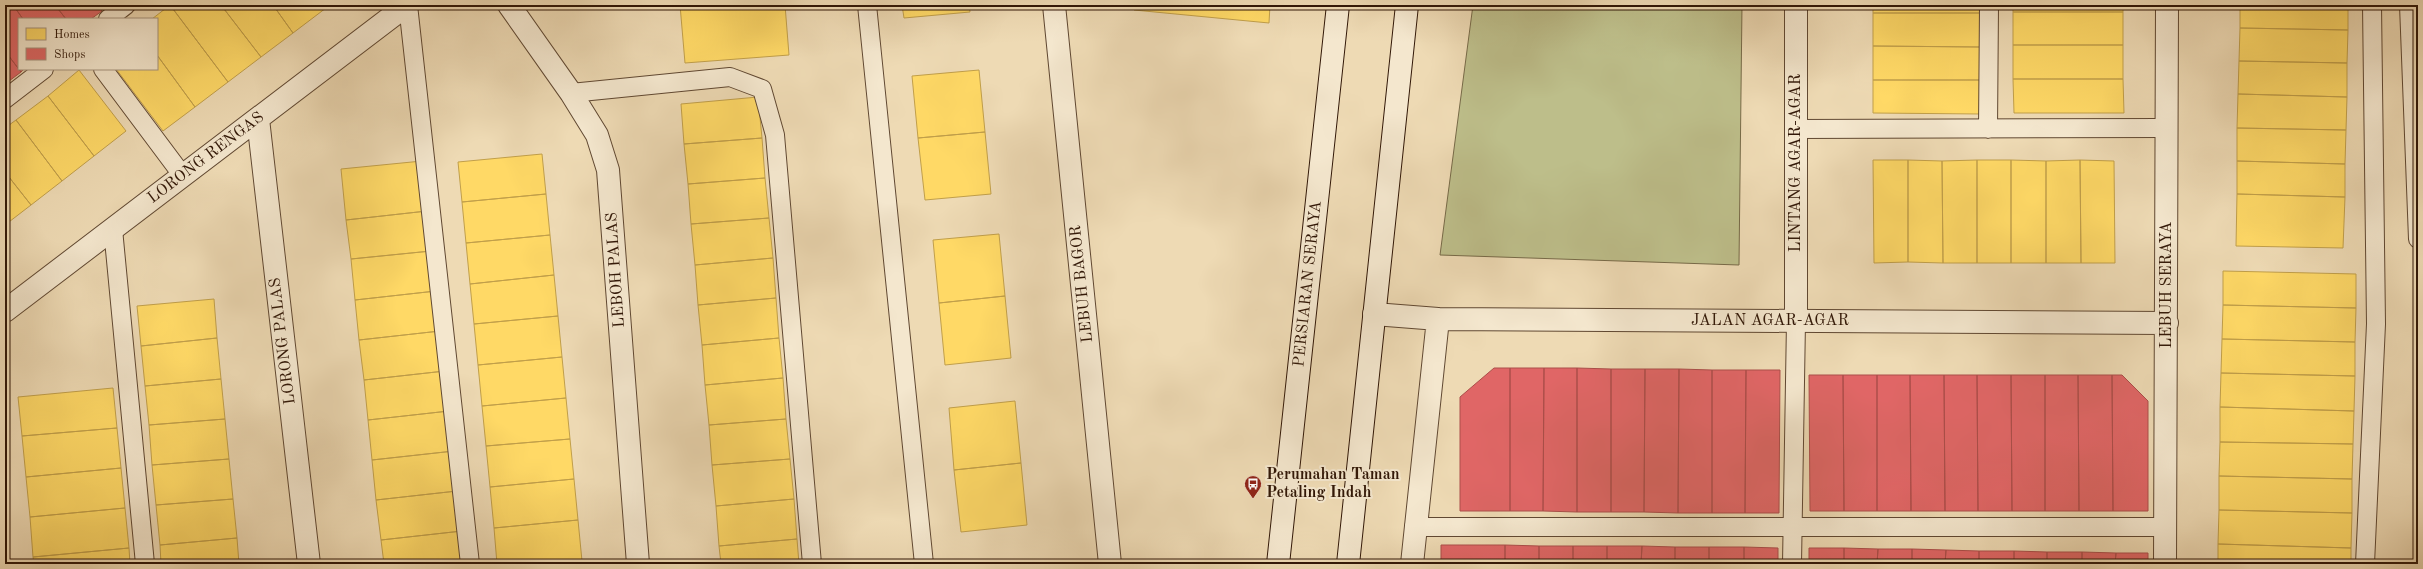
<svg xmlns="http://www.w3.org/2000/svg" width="2423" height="569" viewBox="0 0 2423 569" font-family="'Old Standard TT',serif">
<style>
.green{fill:#bdbe8a;stroke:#776a48}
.homes{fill:#ffd966;stroke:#c19f4a}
.shops{fill:#e06666;stroke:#ac4e4a}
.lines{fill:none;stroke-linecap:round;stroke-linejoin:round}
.lane-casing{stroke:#604832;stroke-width:20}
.street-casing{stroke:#604832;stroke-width:24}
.secondary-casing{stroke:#311707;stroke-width:24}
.lane{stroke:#f4e7ce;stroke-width:18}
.street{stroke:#f4e7ce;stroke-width:22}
.secondary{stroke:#f4e7ce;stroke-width:22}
.labels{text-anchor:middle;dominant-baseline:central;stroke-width:4;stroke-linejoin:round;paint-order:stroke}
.street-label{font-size:16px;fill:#311707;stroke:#f4e7ce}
.poi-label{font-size:16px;font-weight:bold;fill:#311707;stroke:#f4e7ce;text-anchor:start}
</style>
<rect width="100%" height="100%" fill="#eedab4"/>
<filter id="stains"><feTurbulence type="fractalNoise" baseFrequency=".005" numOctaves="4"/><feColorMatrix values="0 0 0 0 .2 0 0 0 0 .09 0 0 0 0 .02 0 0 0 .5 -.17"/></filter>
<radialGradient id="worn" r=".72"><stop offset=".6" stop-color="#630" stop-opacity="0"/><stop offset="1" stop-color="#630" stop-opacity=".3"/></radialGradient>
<path class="green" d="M1473,5H1742L1739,265L1440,255Z"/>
<path class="homes" d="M170,5L228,82L195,107L157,55V19H152Z
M170,5H221L261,57L228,82Z
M221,5H273L293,33L261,57Z
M273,5H324L326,8L293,33Z
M680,5H785L789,55L685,63Z
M902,5H969L970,12L904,18Z
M1135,5H1270L1269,23L1134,10Z
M1873,5H1980V13H1873Z
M2013,5H2123V12H2013Z
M2240,5H2348V30L2240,28Z
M2013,12H2123V45H2013Z
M1873,13H1980V47L1873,46Z
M2240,28L2348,30L2347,63L2239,61Z
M2013,45H2123V79H2013Z
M1873,46L1980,47V80H1873Z
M157,55L195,107L163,131L116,69H157Z
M2239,61L2347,63V97L2238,94Z
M79,70L126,131L94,156L48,96Z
M979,70L985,132L918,138L912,76Z
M2013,79H2123L2124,113H2014Z
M1873,80H1980V114L1873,113Z
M2238,94L2347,97L2346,130L2237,128Z
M48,96L94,156L62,181L16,120Z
M758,97L762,138L684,144L681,104Z
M16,120L62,181L31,205L5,172V128Z
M2237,128L2346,130L2345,164L2237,161Z
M985,132L991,194L925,200L918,138Z
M762,138L765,178L688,184L684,144Z
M542,154L546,194L462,202L458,162Z
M1873,160H1908V262L1874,263Z
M1908,160L1942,161L1943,263L1908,262Z
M1977,160H2011V263H1977Z
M1977,160V263H1943L1942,161Z
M2011,160L2046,161V263H2011Z
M2080,160L2114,161L2115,263H2081Z
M2080,160L2081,263H2046V161Z
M422,161L427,211L346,220L341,169Z
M2237,161L2345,164V197L2237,194Z
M5,172L31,205L5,225Z
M765,178L769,218L691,224L688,184Z
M546,194L550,235L466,243L462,202Z
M2237,194L2345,197L2343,248L2236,246Z
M427,211L431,251L351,259L346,220Z
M769,218L773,258L695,265L691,224Z
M999,234L1005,296L939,303L933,240Z
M550,235L554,275L470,284L466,243Z
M431,251L436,291L355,300L351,259Z
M773,258L776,298L698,305L695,265Z
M2223,271L2356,274V308L2223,305Z
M554,275L558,316L474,324L470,284Z
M436,291L440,331L359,340L355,300Z
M1005,296L1011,358L945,365L939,303Z
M776,298L779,338L702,345L698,305Z
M214,299L217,338L141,346L137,306Z
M2223,305L2356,308L2355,342L2222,339Z
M558,316L562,357L478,365L474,324Z
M440,331L445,371L364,380L359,340Z
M217,338L221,379L145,386L141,346Z
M779,338L783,378L705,385L702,345Z
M2222,339L2355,342V376L2221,373Z
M562,357L566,398L482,406L478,365Z
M445,371L449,411L368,420L364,380Z
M2221,373L2355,376L2354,411L2220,407Z
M783,378L786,419L709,425L705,385Z
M221,379L225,419L149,425L145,386Z
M113,388L117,428L22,436L18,397Z
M566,398L570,439L486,446L482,406Z
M1015,401L1021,463L954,470L949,408Z
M2220,407L2354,411L2353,444L2220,442Z
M449,411L454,451L372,460L368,420Z
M225,419L229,459L152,465L149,425Z
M786,419L790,459L712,465L709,425Z
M117,428L121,468L26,477L22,436Z
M570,439L574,479L490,487L486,446Z
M2220,442L2353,444L2352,479L2219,476Z
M454,451L457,491L376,500L372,460Z
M229,459L233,499L156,505L152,465Z
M790,459L794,499L716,506L712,465Z
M1021,463L1027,525L961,532L954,470Z
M121,468L125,508L30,517L26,477Z
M2219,476L2352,479V513L2219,510Z
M574,479L578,520L494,528L490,487Z
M457,491L462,531L381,540L376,500Z
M233,499L237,538L160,545L156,505Z
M794,499L797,539L719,546L716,506Z
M125,508L129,548L33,557L30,517Z
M2219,510L2352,513L2351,548L2218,544Z
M578,520L582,561L549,564H497L494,528Z
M462,531L465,564H384L381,540Z
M237,538L239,564H161L160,545Z
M797,539L799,564H721L719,546Z
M2218,544L2351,548V564H2218Z
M129,548L130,564H34L33,557Z
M582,561V564H549Z"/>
<path class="shops" d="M5,5H13L23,19H19V69H24L21,72L5,51Z
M13,5H55L66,19H23Z
M55,5H98L102,11L91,19H66Z
M5,51L21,72L5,84Z
M1494,368H1510V511H1460V397Z
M1510,368H1544L1543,511H1510Z
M1544,368H1577V512L1543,511Z
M1577,368L1611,369V512H1577Z
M1611,369H1645L1644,512H1611Z
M1645,369H1679L1678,513L1644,512Z
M1679,369L1712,370V513H1678Z
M1712,370H1746L1745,513H1712Z
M1746,370H1780L1779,513H1745Z
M1809,375H1843L1844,511H1810Z
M1843,375H1877V511H1844Z
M1877,375H1910L1911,511H1877Z
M1910,375H1944L1945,511H1911Z
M1944,375H1977L1978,511H1945Z
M1977,375H2011L2012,511H1978Z
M2011,375H2045V511H2012Z
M2045,375H2078L2079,511H2045Z
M2078,375H2112L2113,511H2079Z
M2112,375H2122L2148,401V511H2113Z
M1441,545H1505V564H1441Z
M1505,545L1539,546V564H1505Z
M1539,546H1573V564H1539Z
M1573,546H1607V564H1573Z
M1607,546H1642L1641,564H1607Z
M1642,546L1675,547V564H1641Z
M1675,547H1709V564H1675Z
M1709,547H1744V564H1709Z
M1744,547L1778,548V564H1744Z
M1809,548H1844V564H1809Z
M1844,548L1878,549L1877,564H1844Z
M1878,549H1912V564H1877Z
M1912,549L1946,550L1945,564H1912Z
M1946,550L1979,551V564H1945Z
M1979,551H2014V564H1979Z
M2014,551L2047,552V564H2014Z
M2047,552H2082V564H2047Z
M2082,552L2116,553L2115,564H2082Z
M2116,553H2148V564H2115Z"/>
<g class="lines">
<g class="lane-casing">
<path id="lane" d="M408,5L470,564
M867,5L924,564
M2409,5L2418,239
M108,19L126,5
M103,69L183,176
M571,93L730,77L762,89L775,135L812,564
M5,99L44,69
M1796,129L2167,128
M1988,129L1989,5
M113,229L145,564
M1414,527H2165
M1792,564L1796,321
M2365,564L2376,324L2372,5"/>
</g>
<g class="street-casing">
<path id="street" d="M509,5L571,93L597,135L608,170L638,564
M1054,5L1110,564
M1796,5V321
M258,119L309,564
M5,311L407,5
M1374,314L1438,319L2167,323
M1412,564L1438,319
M2165,564L2167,5"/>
</g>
<g class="secondary-casing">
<path id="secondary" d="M1278,564L1338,5
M1348,564L1407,5"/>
</g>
<use href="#lane" class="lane"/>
<use href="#street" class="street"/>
<use href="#secondary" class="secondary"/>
</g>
<defs>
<g id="bus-pin" transform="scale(0.9)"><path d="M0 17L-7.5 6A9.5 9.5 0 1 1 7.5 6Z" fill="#8f2418" stroke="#f4e7ce"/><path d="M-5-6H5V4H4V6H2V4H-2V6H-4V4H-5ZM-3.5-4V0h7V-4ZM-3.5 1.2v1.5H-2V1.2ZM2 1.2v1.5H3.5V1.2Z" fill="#fff"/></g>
</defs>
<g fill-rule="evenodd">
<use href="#bus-pin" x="1253" y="484"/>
</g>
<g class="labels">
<g class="street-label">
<text transform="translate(206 158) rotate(-37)">LORONG RENGAS</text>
<text transform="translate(1796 163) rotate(-90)">LINTANG AGAR-AGAR</text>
<text transform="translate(616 270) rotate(-94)">LEBOH PALAS</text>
<text transform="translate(1082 284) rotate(-96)">LEBUH BAGOR</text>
<text transform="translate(1308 284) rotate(-84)">PERSIARAN SERAYA</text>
<text transform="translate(2167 285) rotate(-90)">LEBUH SERAYA</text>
<text x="1770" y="321">JALAN AGAR-AGAR</text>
<text transform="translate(283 341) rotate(-97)">LORONG PALAS</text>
</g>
<g class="poi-label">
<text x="1266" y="475">Perumahan Taman<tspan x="1266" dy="18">Petaling Indah</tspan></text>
</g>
</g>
<rect width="2423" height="569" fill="none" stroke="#eedab4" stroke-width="20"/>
<rect x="6" y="6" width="2411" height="557" fill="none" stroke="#311707" stroke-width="2"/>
<rect x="10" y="10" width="2403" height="549" fill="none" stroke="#311707"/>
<rect x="18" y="18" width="140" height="52" fill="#f4e7ce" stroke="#a6947e"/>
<rect x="26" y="28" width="20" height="12" fill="#ffd966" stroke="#a6947e"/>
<text x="54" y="38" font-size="12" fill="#311707">Homes</text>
<rect x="26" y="48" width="20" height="12" fill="#e06666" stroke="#a6947e"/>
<text x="54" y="58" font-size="12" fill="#311707">Shops</text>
<rect width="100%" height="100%" filter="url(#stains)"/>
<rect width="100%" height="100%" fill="url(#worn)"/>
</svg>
